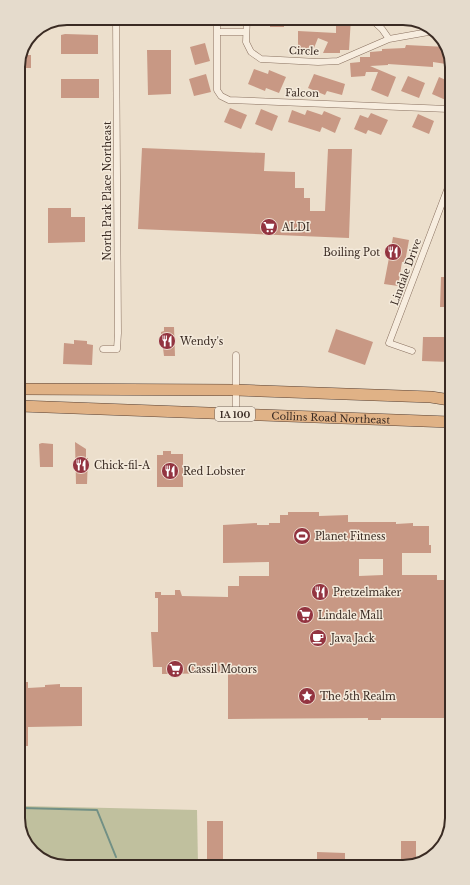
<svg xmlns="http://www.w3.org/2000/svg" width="470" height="885" viewBox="0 0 470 885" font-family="'Libre Baskerville',serif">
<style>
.cemetery{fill:#c0c09e}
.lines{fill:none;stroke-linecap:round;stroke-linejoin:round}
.stream{stroke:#729085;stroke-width:2}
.building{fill:#c89884;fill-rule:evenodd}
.minor-casing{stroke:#897160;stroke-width:7}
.trunk-casing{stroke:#574034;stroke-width:12}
.minor{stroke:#f7eddf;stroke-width:6}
.trunk{stroke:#e0b286;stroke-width:11}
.labels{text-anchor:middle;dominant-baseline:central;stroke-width:3;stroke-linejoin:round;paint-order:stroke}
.shield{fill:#f4eadb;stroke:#72645a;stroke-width:1}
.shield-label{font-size:9px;font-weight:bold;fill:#3a2b23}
.street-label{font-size:10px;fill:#3a2b23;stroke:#f4eadb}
.poi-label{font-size:10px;fill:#3a2b23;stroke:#f4eadb;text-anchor:start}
.rim{fill:none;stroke:#3a2b23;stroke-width:2}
</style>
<rect width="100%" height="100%" fill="#ecdfcc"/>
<path class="cemetery" d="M22,806L197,810L198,866L64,867L40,859L22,837Z"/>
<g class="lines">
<path class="stream" d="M22,808L97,810L116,857"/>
</g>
<path class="building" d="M270,18H284V27H270Z
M336,18H351L349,50H340V53H323L328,42L318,38L312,53L298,52V31L336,33Z
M399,18H406L425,26L399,24Z
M65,34L98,35V54H61V35Z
M205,43L210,61L195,65L190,47Z
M406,45L447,47L446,64L433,62V67L388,64V65L370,66L396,77L388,97L371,90L378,72H366L365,76L351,77L350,63L360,62V57H370V52L382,51V49L405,48Z
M147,50H171V94L148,95Z
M22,55H31V68H25V78H18V64Z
M254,69L268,74L269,70L286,77L279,93L266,88L265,91L248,84Z
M206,74L211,92L194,96L189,79Z
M314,74L345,84L342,95L327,91L325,95L308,88Z
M408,76L425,83L419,98L401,91Z
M439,77L448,81V101L432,94Z
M61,79H99V98H61Z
M230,108L247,115L241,129L224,122Z
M261,109L278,116L272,131L255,124Z
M292,110L305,115L307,110L322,115L324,111L341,118L335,133L322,127L320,132L288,122Z
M371,113L388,120L381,135L368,130L366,134L354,129L360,115L368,118Z
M418,114L434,121L429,134L412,127Z
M142,148L265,153L264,171L295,172V188H304V198H310V211H325L328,149H352L349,238L138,229Z
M48,208H71V217H85V242L48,243Z
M393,237L409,240L405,262H402L398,286L384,284Z
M441,277H449V307H440Z
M164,327H174L175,356H164L161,332L164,331Z
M336,329L373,342L365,365L328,352Z
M423,337H450V362L422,361Z
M74,340L87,341V344L93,345L92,365L63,364L64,343L74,344Z
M75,442L86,449V458H88L87,484H76Z
M42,443L53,444V467H40L39,444Z
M163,451H171V454H183V487H157V455H163Z
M288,512H319V516L348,515V522H396V524L413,523V526H429V545H431V553H402V575H437V580H446V584H451L452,718H381V720H368V718L228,719V673L162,674V667H153L151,632H158V598H155V592H161V595H175V590H180L182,596L228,597V586H239V576H269V562L223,563V525L257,523V525H269V523H280V515H288ZM359,559H383V575L359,576Z
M21,682H28V688L45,687V685L60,684V687H82V726L28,727V746H21Z
M207,821H223V862H207Z
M401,841H416V863H401Z
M317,852L345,853V864H317Z"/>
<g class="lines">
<g class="minor-casing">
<path id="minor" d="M217,18V90L221,96L229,100L448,109
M247,18L246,42L251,52L261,59L318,62L338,61L389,39
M370,18L382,29L389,39L434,31
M217,32H246
M103,349H117L118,333L116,18
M412,351L389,343L449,185
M236,414V355"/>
</g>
<g class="trunk-casing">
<g id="trunk">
<path d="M20,389L236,390L431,397L450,400"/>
<path id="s1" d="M20,406L450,422"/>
</g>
</g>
<use href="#minor" class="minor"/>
<use href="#trunk" class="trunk"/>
</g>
<defs>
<g id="supermarket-disc" transform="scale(0.9)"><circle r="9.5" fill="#933440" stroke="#f4eadb"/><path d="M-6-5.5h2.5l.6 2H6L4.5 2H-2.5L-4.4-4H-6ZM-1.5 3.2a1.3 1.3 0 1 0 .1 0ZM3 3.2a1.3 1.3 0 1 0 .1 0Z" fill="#fff"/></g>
<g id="restaurant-disc" transform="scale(0.9)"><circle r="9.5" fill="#933440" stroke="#f4eadb"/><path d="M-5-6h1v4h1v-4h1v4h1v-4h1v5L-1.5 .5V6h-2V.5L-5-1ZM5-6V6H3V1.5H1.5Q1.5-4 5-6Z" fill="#fff"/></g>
<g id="stadium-disc" transform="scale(0.9)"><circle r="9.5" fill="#933440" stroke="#f4eadb"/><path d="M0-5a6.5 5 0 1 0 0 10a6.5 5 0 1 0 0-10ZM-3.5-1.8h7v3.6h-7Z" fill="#fff"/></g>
<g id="cafe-disc" transform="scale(0.9)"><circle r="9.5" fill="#933440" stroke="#f4eadb"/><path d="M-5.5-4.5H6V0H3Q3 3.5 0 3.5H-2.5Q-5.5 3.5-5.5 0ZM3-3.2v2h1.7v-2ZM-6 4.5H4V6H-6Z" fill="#fff"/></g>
<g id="sight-disc" transform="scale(0.9)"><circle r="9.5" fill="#933440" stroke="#f4eadb"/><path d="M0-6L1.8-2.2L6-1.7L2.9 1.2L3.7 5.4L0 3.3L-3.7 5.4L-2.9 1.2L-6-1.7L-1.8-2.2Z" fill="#fff"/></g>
</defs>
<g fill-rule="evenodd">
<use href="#supermarket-disc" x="269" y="227"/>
<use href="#restaurant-disc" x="393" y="252"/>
<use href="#restaurant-disc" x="167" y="341"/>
<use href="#restaurant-disc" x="81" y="465"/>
<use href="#restaurant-disc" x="170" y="471"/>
<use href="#stadium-disc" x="302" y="536"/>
<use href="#restaurant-disc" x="320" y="592"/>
<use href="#supermarket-disc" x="305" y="615"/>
<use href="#cafe-disc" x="318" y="638"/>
<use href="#supermarket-disc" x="175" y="669"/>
<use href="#sight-disc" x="307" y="696"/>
</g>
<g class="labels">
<rect class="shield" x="215" y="407" width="40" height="14" rx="3"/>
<g class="shield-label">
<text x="235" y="414">IA 100</text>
</g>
<g class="street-label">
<text transform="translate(304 51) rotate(2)">Circle</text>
<text transform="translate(302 93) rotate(2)">Falcon</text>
<text transform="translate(107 191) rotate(-90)">North Park Place Northeast</text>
<text transform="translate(406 272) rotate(-70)">Lindale Drive</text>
<text stroke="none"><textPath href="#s1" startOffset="311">Collins Road Northeast</textPath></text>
</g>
<g class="poi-label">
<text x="282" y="227">ALDI</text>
<text x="380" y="252" text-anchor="end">Boiling Pot</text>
<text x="180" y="341">Wendy's</text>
<text x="94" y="465">Chick-fil-A</text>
<text x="183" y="471">Red Lobster</text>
<text x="315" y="536">Planet Fitness</text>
<text x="333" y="592">Pretzelmaker</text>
<text x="318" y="615">Lindale Mall</text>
<text x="331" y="638">Java Jack</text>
<text x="188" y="669">Cassil Motors</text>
<text x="320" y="696">The 5th Realm</text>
</g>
</g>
<path d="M0 0H470V885H0ZM67 25H403A42 42 0 0 1 445 67V818A42 42 0 0 1 403 860H67A42 42 0 0 1 25 818V67A42 42 0 0 1 67 25Z" fill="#e5dbcc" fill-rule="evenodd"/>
<path class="rim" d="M67 25H403A42 42 0 0 1 445 67V818A42 42 0 0 1 403 860H67A42 42 0 0 1 25 818V67A42 42 0 0 1 67 25Z"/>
</svg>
